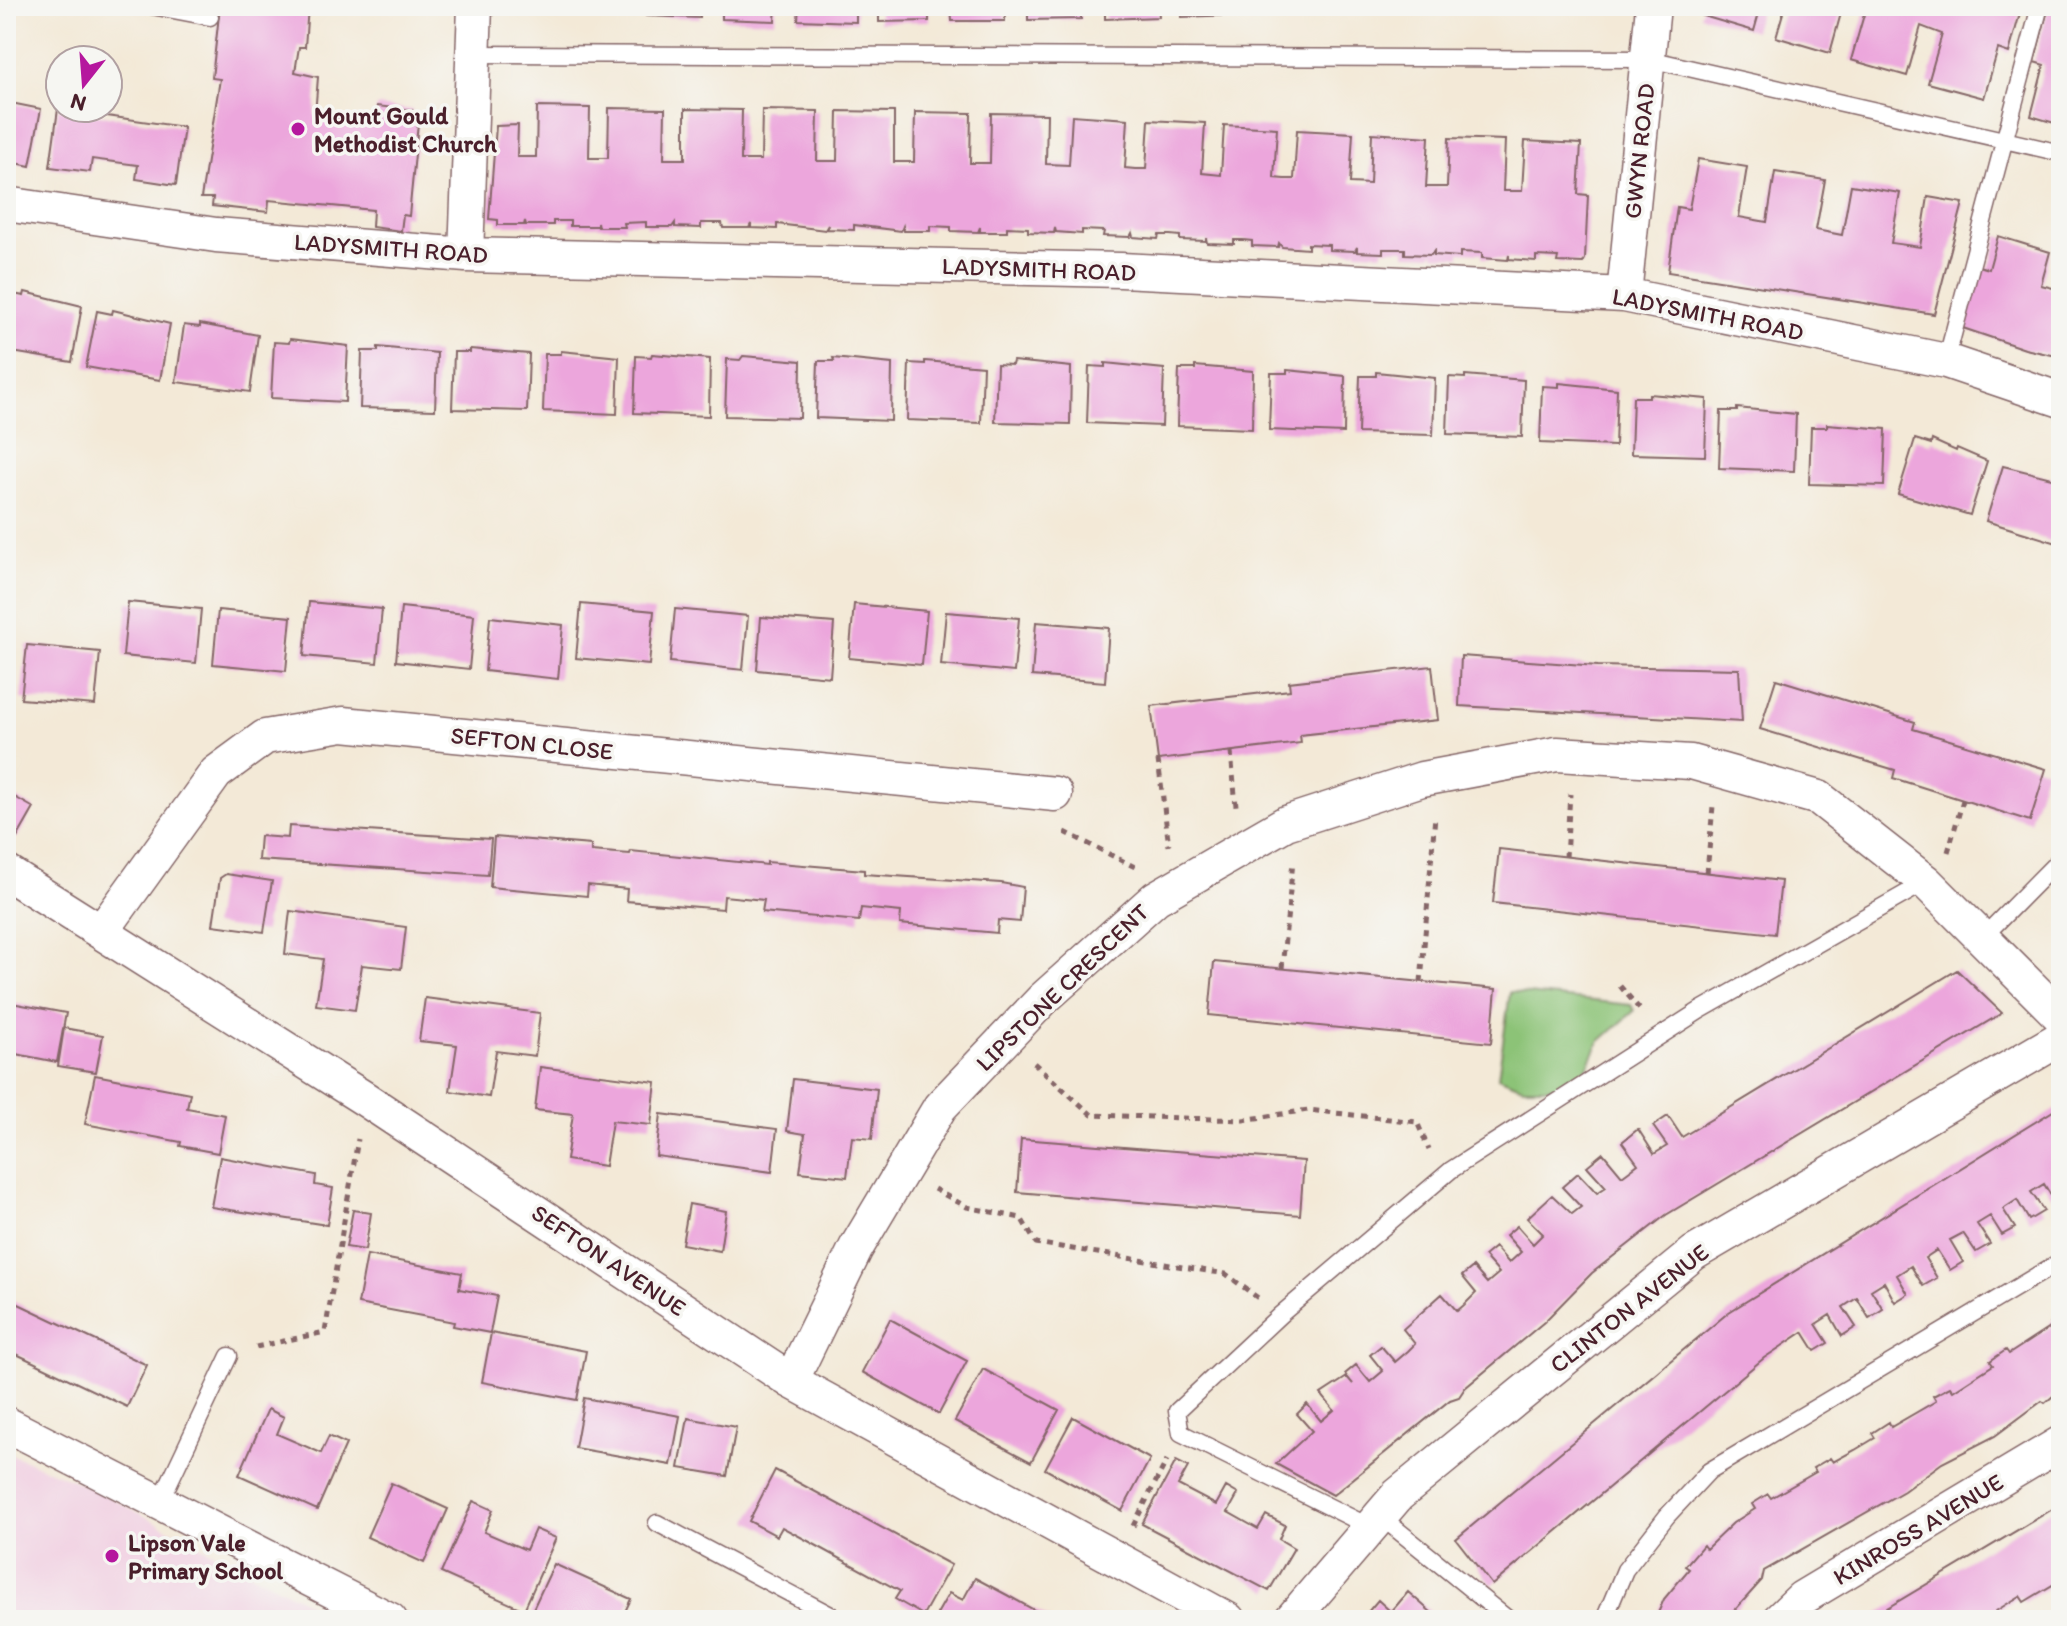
<svg xmlns="http://www.w3.org/2000/svg" width="2067" height="1626" viewBox="0 0 2067 1626" font-family="Itim,sans-serif">
<style>
.built{fill:#f1d0e2}
.green{fill:#8cc377;stroke:#6b7151;stroke-width:2}
.building{fill:#eca6dc}
.lines{fill:none;stroke-linecap:round;stroke-linejoin:round}
.service-casing{stroke:#856667;stroke-width:19}
.minor-casing{stroke:#856667;stroke-width:37}
.path{stroke:#856667;stroke-width:5;stroke-dasharray:6 6;stroke-linecap:butt}
.service{stroke:#fff;stroke-width:16}
.minor{stroke:#fff;stroke-width:34}
.poi-dot{fill:#b5179e;stroke:#f6f6f2;stroke-width:3}
.labels{text-anchor:middle;dominant-baseline:central;stroke-width:7;stroke-linejoin:round;paint-order:stroke}
.poi-label{font-size:24px;font-weight:bold;fill:#4a1f2b;stroke:#f6f6f2;text-anchor:start}
.street-label{font-size:24px;fill:#4a1f2b;stroke:#f6f6f2}
</style>
<rect width="100%" height="100%" fill="#f6f6f2"/>
<filter id="ink" filterUnits="userSpaceOnUse"><feTurbulence type="fractalNoise" baseFrequency=".0125" numOctaves="2"/><feDisplacementMap in="SourceGraphic" scale="16" xChannelSelector="R" yChannelSelector="G"/><feConvolveMatrix kernelMatrix="1 2 1 2 8 2 1 2 1" color-interpolation-filters="sRGB"/></filter>
<filter id="wash" filterUnits="userSpaceOnUse"><feTurbulence type="fractalNoise" baseFrequency=".006" numOctaves="4" result="noise"/><feDisplacementMap in="SourceGraphic" scale="32" xChannelSelector="R" yChannelSelector="G"/><feGaussianBlur stdDeviation="1.8" result="paint"/><feColorMatrix in="noise" values="0 0 0 0 0 0 0 0 0 0 0 0 0 0 0 0 0 1.4 0 .05"/><feComposite in="paint" operator="in"/></filter>
<g filter="url(#wash)">
<rect width="100%" height="100%" fill="#f3e9d7"/>
<path class="built" d="M8,1453L98,1491L339,1620H6Z"/>
<path class="green" d="M1510,992L1631,1005L1634,1011L1599,1042L1582,1078L1563,1087H1523L1498,1077Z"/>
<g id="blocks">
<path class="building" d="M220,6H308L305,47H299L295,72L318,77L315,115L375,121L377,106L412,110L410,123H418L409,216L403,215L401,231L372,227L373,210L269,200L268,212L212,206L213,198H201L220,79L212,78Z
M567,6H621V13L567,9Z
M646,6H700V18L646,16Z
M722,6H776L775,21L722,19Z
M799,6H856V22L798,20Z
M879,6H929V21L879,22Z
M951,6H1005V21H952Z
M1028,6H1081V19L1028,20Z
M1105,6H1158L1159,17L1105,19Z
M1181,6H1235V15L1181,17Z
M1258,6H1311V12L1258,14Z
M1333,6H1384V11L1333,12Z
M1406,6H1460V10L1407,11Z
M1703,6H1761L1754,31L1700,15Z
M1785,6H1843L1830,53L1776,37Z
M1852,6H2022L2009,53L1998,49L1984,98L1928,83L1942,34L1921,26L1907,76L1851,60L1865,11Z
M2049,6H2061V125L2031,116L2044,65L2034,62Z
M6,102L41,109L30,166L6,161Z
M537,107L590,108L589,158H608L609,108L665,109L664,159H685V109L742,110L741,160H761L762,110L818,111L817,161H837L838,111L894,112V162H914L915,112L971,113L970,163H990L991,113L1047,114L1046,164L1069,165L1072,115L1128,119L1125,168L1135,169H1146L1149,120L1205,123L1202,173L1221,175L1224,125L1277,128L1274,178L1284,179H1294L1297,130L1353,133L1350,183L1370,184L1372,133L1429,137L1426,187H1447L1449,138L1505,140L1503,191H1522L1525,141L1581,144L1578,194L1588,195L1585,259L1583,263L1557,262L1558,257L1536,256V261L1509,259V255L1508,260L1482,258V253L1460,252V257L1434,255V251L1431,255L1405,254V249H1383V253L1357,252V247L1355,251L1329,250V245L1308,244V249L1282,247L1279,243L1278,247L1252,246V241L1243,240H1234V244L1207,243L1206,238V241L1180,240V236L1170,235H1159L1158,239L1133,237L1132,233L1130,237L1103,236L1104,231L1082,230V234L1056,232L1055,228L1054,233L1028,232V228L1007,227V232H980V227L978,232L951,231V227L930,226V231H904L903,226L901,231L854,225V230L827,229L828,225L825,230L777,224V229L751,228V224L749,228H723L722,223H701V228L675,227V223L672,227H646V222L624,223L625,227H598L597,222V226H570V221H553V225H526L525,221L524,225H498V220L489,219L496,126L518,125L517,157H536Z
M58,109L184,127L176,185L136,179L138,165L92,159L90,172L50,167Z
M1698,159L1747,167L1739,217L1767,222L1775,172L1825,180L1816,230L1842,235L1851,185L1900,193L1891,243L1920,247L1928,197L1963,203L1934,314L1668,272L1677,207L1689,209Z
M1998,236L2050,252L2041,285L2061,290V357L2025,349L1957,326L1975,265L1989,269Z
M25,292L82,306L72,362L6,351L8,293L24,296Z
M113,310L170,324L160,380L86,367L97,311L112,314Z
M200,324L258,335L250,392L176,382L184,325L200,327Z
M290,339L348,346L345,402L271,398L274,342L289,343Z
M378,347L437,353L435,410L360,408L362,351H378Z
M470,349L529,354L527,411L452,409L454,352H470Z
M561,351L619,357L617,414L543,411L545,354H561Z
M652,354L710,359L709,416L634,413L636,356L651,357Z
M743,356L801,361L800,418L725,416L727,359L740,360Z
M833,358L892,364L891,421L816,418L818,361H834Z
M925,361L983,366L981,423L907,420L909,363L925,364Z
M1013,361L1071,367L1070,424L995,422L997,364L1012,365Z
M1105,363L1164,369L1162,426L1087,423L1089,366L1105,367Z
M1195,366L1253,371L1252,429L1177,426L1179,369H1195Z
M1287,370L1345,376L1344,433L1269,430L1271,373H1287Z
M1376,372L1435,378L1433,435L1358,433L1360,376H1376Z
M1465,375L1524,380L1522,437L1447,434L1449,377L1465,378Z
M1559,383L1617,389L1615,446L1540,443L1542,386L1559,387Z
M1649,394L1707,399L1705,456L1631,454L1633,397H1649Z
M1737,408L1796,414L1794,471L1719,468L1721,411H1737Z
M1827,424L1886,429L1884,486L1809,484L1811,427H1827Z
M1915,439L1931,444L1932,440L1956,451L1957,448L1987,461L1970,515L1898,494Z
M2003,466L2060,480L2061,531L2057,543L1986,521Z
M128,602L201,609L196,663L123,656Z
M309,602L382,609L377,663L304,656Z
M581,604L654,611L649,665L576,658Z
M854,604L927,611L922,665L849,658Z
M401,607L474,615L469,669L396,661Z
M675,609L748,616L743,670L670,662Z
M218,610L291,617L286,671L213,664Z
M946,612L1019,618L1014,672L941,665Z
M490,617L563,625L558,679L485,671Z
M761,617L834,623L830,677L757,670Z
M1036,622L1109,628L1105,682L1032,676Z
M27,645L100,652L95,705L21,699Z
M1461,656L1598,666L1739,669L1742,722L1459,706Z
M1432,666L1438,720L1300,735L1301,743L1158,760L1151,706L1290,690L1289,682Z
M1776,679L1915,722L1913,729L2046,769L2030,821L1893,778L1895,770L1760,729Z
M6,792L34,808L17,838L6,832Z
M289,826L491,839L488,875L258,860L260,836L288,838Z
M494,837L591,845V851L630,854L631,851L767,865V862L864,870V874L1001,883L1023,887L1020,922L998,920L997,933L900,924L901,912L861,908L859,921L762,912L764,900L724,896L723,909L626,901L627,889L588,885L587,896L490,887Z
M1499,849L1781,881L1775,934L1493,903Z
M226,874L272,881L264,932L213,925L220,878Z
M290,911L406,927L401,969L362,965L355,1010L316,1005L323,959L285,954Z
M1214,962L1496,989L1491,1043L1209,1015Z
M1957,970L2002,1013L1666,1215L1592,1273L1544,1322L1465,1388L1459,1397L1450,1400L1333,1495L1276,1464L1312,1431L1297,1414L1307,1404L1321,1421L1334,1410L1321,1394L1347,1377L1353,1384L1345,1374L1356,1365L1370,1382L1383,1371L1370,1355L1381,1346L1395,1362L1408,1351L1415,1344L1403,1329L1442,1294L1457,1311L1464,1305L1476,1293L1462,1276L1473,1267L1487,1283L1499,1273L1484,1256L1495,1247L1509,1263L1521,1252L1506,1235L1517,1226L1533,1244L1543,1234L1527,1218L1552,1195L1572,1214L1581,1207L1562,1187L1578,1173L1597,1193L1606,1187L1587,1166L1603,1153L1622,1176L1638,1164L1622,1142L1638,1129L1654,1154L1667,1146L1653,1126L1668,1116L1682,1137Z
M425,998L540,1013L535,1056L496,1051L489,1097L450,1091L457,1045L419,1041Z
M6,1002L66,1013L57,1062L6,1052Z
M64,1028L103,1035L96,1072L58,1066Z
M540,1067L656,1082L651,1125L612,1121L605,1166L566,1160L573,1114L535,1110Z
M95,1075L190,1093L187,1108L225,1115L218,1153L180,1146L181,1142L85,1124Z
M793,1079L877,1089L872,1139L852,1137L847,1177L800,1172L805,1134L787,1131Z
M2061,1106V1174L2057,1176L2061,1183V1201L2056,1204L2044,1184L2031,1192L2044,1211L2029,1220L2017,1200L2003,1209L2015,1228L2002,1235L1990,1216L1977,1224L1990,1244L1976,1252L1963,1233L1950,1240L1963,1262L1950,1270L1937,1250L1925,1258L1937,1278L1923,1286L1911,1266L1897,1275L1908,1294L1895,1302L1884,1282L1871,1290L1883,1309L1869,1318L1857,1298L1843,1307L1856,1327L1842,1336L1830,1315L1816,1324L1828,1343L1815,1351L1803,1332L1764,1358L1492,1585L1456,1539L1729,1312Z
M661,1114L777,1129L772,1172L656,1156Z
M1021,1139L1304,1161L1300,1215L1017,1192Z
M220,1157L316,1175L315,1185L333,1188L327,1225L211,1207Z
M689,1204L726,1211L720,1251L682,1244Z
M353,1210L371,1213L365,1250L346,1247Z
M367,1255L462,1273L459,1289L497,1296L490,1333L453,1326L454,1322L358,1304Z
M6,1298L147,1365L127,1407L6,1349Z
M2061,1315V1389L2045,1403L2042,1401L1995,1436L1942,1463L1904,1491L1764,1571L1762,1580L1727,1619L1655,1620L1664,1599L1689,1569L1685,1566L1703,1545L1706,1549L1733,1523L1755,1509L1752,1504L1768,1494L1771,1498L1816,1472L1813,1468L1830,1458L1833,1462L1855,1450L1875,1438L1872,1433L1889,1422L1891,1427L1936,1401L1933,1396L1950,1387L1953,1391L1993,1365L1990,1361L2006,1350L2009,1354L2052,1326L2050,1322Z
M890,1319L967,1361L939,1414L862,1372Z
M491,1333L586,1351L577,1400L482,1382Z
M983,1369L1059,1410L1031,1462L955,1421Z
M584,1398L680,1416L671,1465L575,1448Z
M268,1409L284,1417L277,1434L321,1453L329,1436L346,1444L317,1510L239,1475Z
M1073,1417L1150,1459L1122,1511L1045,1469Z
M688,1418L736,1427L727,1476L679,1468Z
M1176,1461L1188,1467L1178,1485L1216,1505L1226,1487L1238,1494L1228,1512L1258,1529L1266,1515L1285,1525L1279,1539L1294,1548L1269,1591L1142,1524Z
M775,1470L951,1565L923,1615L895,1599L900,1591L810,1542L782,1527L777,1536L749,1521Z
M391,1483L448,1509L424,1563L367,1537Z
M473,1501L493,1510L484,1532L526,1550L535,1529L556,1538L524,1610L441,1573Z
M2061,1504V1571L2056,1575L2059,1581L2024,1602L2020,1596L2007,1604L1996,1611L2000,1618L1996,1620H1867Z
M554,1564L631,1599L621,1620H546L531,1613Z
M975,1578L1007,1595L1052,1620H947L937,1614L949,1593L963,1600Z
M1408,1592L1440,1620H1361L1378,1600L1391,1612Z"/>
</g>
</g>
<g filter="url(#ink)">
<use href="#blocks" fill-opacity="0" stroke="#856667" stroke-width="2"/>
<g class="lines">
<g class="service-casing">
<path id="service" d="M152,6L210,17
M473,54L1649,59L2061,153
M1946,361L2040,6
M1983,937L2061,858
M160,1502L229,1356
M1380,1516L1509,1620
M657,1523L840,1620
M1370,1527L1181,1433L1177,1411L1280,1315L1451,1170L1699,1011L1926,882
M1604,1620L1625,1570L1667,1516L1709,1471L2061,1261"/>
</g>
<g class="minor-casing">
<path id="minor" d="M6,204L216,235L466,255L1121,270L1624,295L1946,361L2061,400
M466,255L475,6
M1624,295L1653,6
M6,872L365,1099L791,1381L1228,1620
M102,931L216,773L265,737L343,724L1055,794
M791,1381L856,1248L940,1107L1043,999L1156,898L1286,823L1422,779L1557,754L1691,762L1819,798L1926,882L2061,1017
M6,1424L390,1620
M1291,1620L1398,1495L1694,1253L2061,1038
M1779,1620L1802,1598L2061,1443"/>
</g>
<path class="path" d="M1231,752L1236,806
M1158,760L1169,846
M1065,832L1135,867
M1948,852L1963,800
M1566,857L1570,794
M1707,873L1713,806
M1282,968L1293,862
M1421,982L1435,816
M1620,986L1643,1013
M1034,1063L1092,1115L1243,1120L1308,1110L1417,1122L1429,1150
M934,1189L967,1207L1021,1218L1036,1243L1226,1274L1258,1298
M256,1347L325,1332L358,1139
M1133,1526L1167,1460"/>
<use href="#service" class="service"/>
<use href="#minor" class="minor"/>
</g>
</g>
<g class="poi-dot">
<circle cx="298" cy="129" r="8"/>
<circle cx="112" cy="1556" r="8"/>
</g>
<g class="labels">
<g class="poi-label">
<text x="314" y="115">Mount Gould<tspan x="314" dy="28">Methodist Church</tspan></text>
<text x="128" y="1542">Lipson Vale<tspan x="128" dy="28">Primary School</tspan></text>
</g>
<g class="street-label">
<text transform="translate(1639 151) rotate(-84)">GWYN ROAD</text>
<text transform="translate(391 248) rotate(4)">LADYSMITH ROAD</text>
<text transform="translate(1039 269) rotate(2)">LADYSMITH ROAD</text>
<text transform="translate(1708 314) rotate(11)">LADYSMITH ROAD</text>
<text transform="translate(532 743) rotate(6)">SEFTON CLOSE</text>
<text transform="translate(1062 987) rotate(-44)">LIPSTONE CRESCENT</text>
<text transform="translate(609 1260) rotate(34)">SEFTON AVENUE</text>
<text transform="translate(1629 1308) rotate(-38)">CLINTON AVENUE</text>
<text transform="translate(1918 1529) rotate(-31)">KINROSS AVENUE</text>
</g>
</g>
<rect width="2067" height="1626" fill="none" stroke="#f6f6f2" stroke-width="32"/>
<g transform="translate(84 84) rotate(197)"><circle r="38" fill="#f6f6f2" stroke="#b1a0a2" stroke-width="2"/>
<path d="M0-6L14 30L0 20L-14 30Z" fill="#b5179e"/>
<text y="-12" font-size="22" font-weight="bold" text-anchor="middle" fill="#4a1f2b">N</text>
</g>
</svg>
